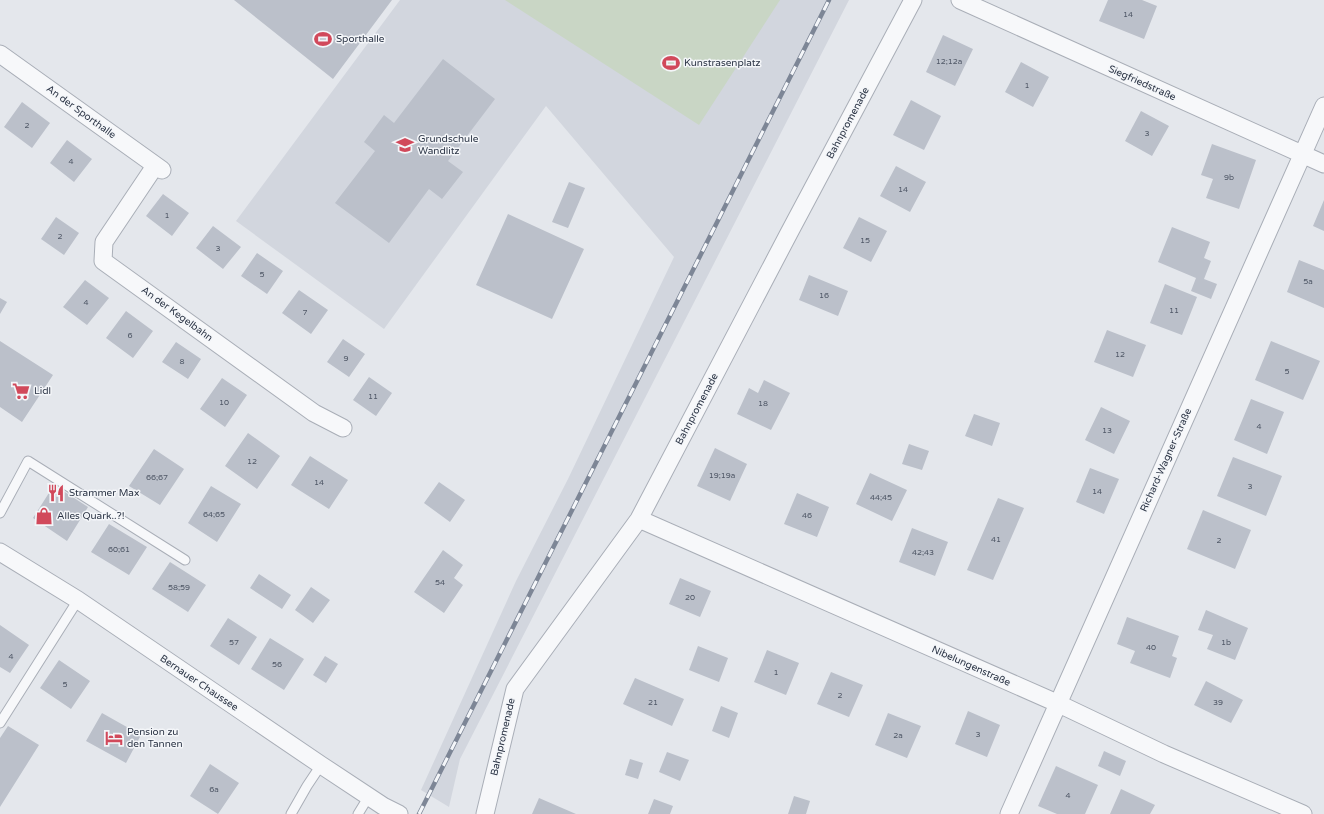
<svg xmlns="http://www.w3.org/2000/svg" width="1324" height="814" viewBox="0 0 1324 814" font-family="'Varela Round',sans-serif">
<style>
.built{fill:#d2d6de}
.green{fill:#c9d6c5}
.building{fill:#bbc0ca}
.lines{fill:none;stroke-linecap:round;stroke-linejoin:round}
.lane-casing{stroke:#a9aeb7;stroke-width:11}
.street-casing{stroke:#a9aeb7;stroke-width:19}
.lane{stroke:#f7f8fa;stroke-width:9}
.street{stroke:#f7f8fa;stroke-width:17}
.rail-casing{stroke:#7d8696;stroke-width:4.5}
.rail{stroke:#f4f6f9;stroke-width:3;stroke-dasharray:9;stroke-linecap:butt}
.labels{text-anchor:middle;dominant-baseline:central;stroke-width:3;stroke-linejoin:round;paint-order:stroke}
.number-label{font-size:8px;fill:#4f5766}
.poi-label{font-size:10px;fill:#2b3445;stroke:#f4f6f9;text-anchor:start}
.street-label{font-size:10px;fill:#2b3445;stroke:#f4f6f9}
</style>
<rect width="100%" height="100%" fill="#e4e7ec"/>
<path class="built" d="M400,0H849L460,759L449,807L421,790L516,581L568,479L674,257L546,106L384,329L236,221Z"/>
<path class="green" d="M505,0H780L699,125Z"/>
<path class="building" d="M234,0H392L333,79Z
M1108,0H1142L1157,6L1144,39L1099,21Z
M943,35L973,49L955,86L926,72Z
M443,59L495,99L448,161L463,172L442,199L429,189L389,243L335,203L375,151L364,142L384,115L394,123Z
M1021,62L1049,77L1033,107L1005,92Z
M911,100L941,116L924,150L893,135Z
M22,102L50,123L32,148L4,127Z
M1141,111L1169,126L1152,156L1125,141Z
M67,140L92,159L74,182L50,163Z
M1212,144L1256,160L1239,209L1206,198L1213,179L1201,175Z
M896,166L926,182L910,212L880,196Z
M569,182L585,188L568,228L552,222Z
M163,194L189,213L172,236L146,216Z
M1324,200V231L1313,226Z
M508,214L584,249L552,319L476,285Z
M56,217L79,233L64,255L41,239Z
M859,217L887,231L871,262L843,248Z
M213,226L241,247L223,269L196,248Z
M1172,227L1210,242L1204,258L1211,261L1204,279L1217,284L1211,299L1191,291L1196,278L1158,262Z
M257,253L283,271L267,294L241,276Z
M1299,260L1324,270V308L1287,292Z
M809,275L848,291L838,316L799,300Z
M85,280L109,298L87,325L63,307Z
M1165,284L1197,297L1182,335L1150,323Z
M299,290L328,310L311,334L282,313Z
M0,298L7,302L0,314Z
M126,311L153,331L133,358L106,338Z
M1107,330L1146,345L1133,377L1094,362Z
M343,339L365,354L349,377L327,362Z
M0,341L53,375L22,422L0,407Z
M1271,341L1320,361L1303,400L1255,380Z
M176,342L201,359L188,379L162,362Z
M369,377L392,393L376,416L353,400Z
M222,378L247,395L225,427L200,409Z
M764,380L790,393L771,430L737,414L749,388L758,393Z
M1251,399L1284,412L1267,454L1234,440Z
M1101,407L1130,421L1114,454L1085,440Z
M974,414L1000,423L992,446L965,436Z
M248,433L280,456L257,489L225,466Z
M909,444L929,451L922,470L902,464Z
M715,448L747,464L730,501L697,486Z
M154,449L184,469L160,505L129,486Z
M310,456L348,480L329,509L291,485Z
M1233,457L1282,476L1266,516L1217,496Z
M1090,468L1119,479L1104,514L1076,502Z
M870,473L907,490L892,521L856,504Z
M439,482L465,500L450,522L424,503Z
M54,485L88,507L67,541L33,518Z
M211,486L241,504L217,542L188,523Z
M797,493L829,507L817,537L784,524Z
M998,498L1024,508L993,580L967,570Z
M1203,510L1251,530L1235,569L1187,549Z
M109,524L147,547L129,575L91,552Z
M912,528L948,542L935,576L899,562Z
M443,550L463,565L454,578L463,585L444,613L414,592Z
M170,562L206,585L188,612L152,589Z
M259,574L291,595L282,609L250,588Z
M680,578L711,591L700,617L669,604Z
M311,587L330,600L313,623L295,610Z
M1206,610L1248,628L1235,660L1207,649L1213,635L1198,630Z
M1127,617L1179,636L1172,656L1177,658L1170,678L1130,663L1135,651L1117,644Z
M228,618L257,637L239,665L210,646Z
M0,625L29,645L10,673L0,667Z
M270,638L304,659L284,690L251,669Z
M698,646L728,658L719,682L689,670Z
M767,650L799,663L786,695L754,682Z
M325,656L338,664L326,683L313,675Z
M59,660L90,681L71,709L40,688Z
M831,672L863,685L849,717L817,704Z
M635,678L684,699L672,726L623,704Z
M1206,681L1243,700L1231,723L1194,705Z
M721,706L738,713L729,738L712,731Z
M968,711L1000,725L987,757L955,744Z
M102,713L141,735L126,763L86,741Z
M888,713L921,726L907,758L875,745Z
M8,726L39,745L0,807V738Z
M1104,751L1126,761L1120,776L1098,766Z
M667,752L689,760L680,781L659,772Z
M630,759L643,763L638,779L625,775Z
M210,764L239,783L218,814L190,796Z
M1056,766L1098,785L1085,814H1057L1038,806Z
M1121,789L1155,805L1150,814H1110Z
M794,796L810,801L806,814H788Z
M539,798L576,814H532Z
M654,799L673,806L670,814H648Z"/>
<g class="lines">
<g class="lane-casing">
<path id="lane" d="M0,513L28,461L185,560
M0,723L78,600
M291,814L307,786L321,765
M358,814L369,796"/>
</g>
<g class="street-casing">
<path id="street" d="M960,0L1324,164
M0,54L162,170
M155,166L104,242L103,261L314,413L343,428
M639,519L1059,704L1164,754L1303,814
M0,552L78,600L321,765L383,806L399,814
M485,814L515,689L639,519L789,233L913,0
M1009,814L1324,106"/>
</g>
<use href="#lane" class="lane"/>
<use href="#street" class="street"/>
<g class="rail-casing">
<path id="rail" d="M419,814L829,0"/>
</g>
<use href="#rail" class="rail"/>
</g>
<defs>
<g id="stadium-bare" transform="scale(1.38)"><path d="M0-5a6.5 5 0 1 0 0 10a6.5 5 0 1 0 0-10ZM-3.5-1.8h7v3.6h-7Z" fill="#d1495b" stroke="#f4f6f9" stroke-width="2.5" paint-order="stroke"/></g>
<g id="school-bare" transform="scale(1.38)"><path d="M0-5L7-2L0 1L-7-2ZM-4 1L0 2.5L4 1V4Q0 6-4 4Z" fill="#d1495b" stroke="#f4f6f9" stroke-width="2.5" paint-order="stroke"/></g>
<g id="supermarket-bare" transform="scale(1.38)"><path d="M-6-5.5h2.5l.6 2H6L4.5 2H-2.5L-4.4-4H-6ZM-1.5 3.2a1.3 1.3 0 1 0 .1 0ZM3 3.2a1.3 1.3 0 1 0 .1 0Z" fill="#d1495b" stroke="#f4f6f9" stroke-width="2.5" paint-order="stroke"/></g>
<g id="restaurant-bare" transform="scale(1.38)"><path d="M-5-6h1v4h1v-4h1v4h1v-4h1v5L-1.5 .5V6h-2V.5L-5-1ZM5-6V6H3V1.5H1.5Q1.5-4 5-6Z" fill="#d1495b" stroke="#f4f6f9" stroke-width="2.5" paint-order="stroke"/></g>
<g id="shop-bare" transform="scale(1.38)"><path d="M-5-2.5h2.3a2.7 3.5 0 0 1 5.4 0H5L5.5 6h-11ZM-1.5-2.5h3a1.5 2.3 0 0 0-3 0Z" fill="#d1495b" stroke="#f4f6f9" stroke-width="2.5" paint-order="stroke"/></g>
<g id="hotel-bare" transform="scale(1.38)"><path d="M-6-4.5h1.5V1H6V5H4.5V3h-9V5H-6ZM-4 0a1.8 1.8 0 1 1 3.6 0ZM.5 0V-2.5h3Q6-2.5 6 0Z" fill="#d1495b" stroke="#f4f6f9" stroke-width="2.5" paint-order="stroke"/></g>
</defs>
<g fill-rule="evenodd">
<use href="#stadium-bare" x="323" y="39"/>
<use href="#stadium-bare" x="671" y="63"/>
<use href="#school-bare" x="405" y="145"/>
<use href="#supermarket-bare" x="21" y="391"/>
<use href="#restaurant-bare" x="56" y="493"/>
<use href="#shop-bare" x="44" y="516"/>
<use href="#hotel-bare" x="114" y="738"/>
</g>
<g class="labels">
<g class="number-label">
<text x="1128" y="14">14</text>
<text x="949" y="61">12;12a</text>
<text x="1027" y="85">1</text>
<text x="27" y="125">2</text>
<text x="1147" y="133">3</text>
<text x="71" y="161">4</text>
<text x="1229" y="177">9b</text>
<text x="903" y="189">14</text>
<text x="167" y="215">1</text>
<text x="60" y="236">2</text>
<text x="865" y="240">15</text>
<text x="218" y="248">3</text>
<text x="262" y="274">5</text>
<text x="1308" y="281">5a</text>
<text x="824" y="295">16</text>
<text x="86" y="302">4</text>
<text x="1174" y="310">11</text>
<text x="305" y="312">7</text>
<text x="130" y="335">6</text>
<text x="1120" y="354">12</text>
<text x="346" y="358">9</text>
<text x="182" y="361">8</text>
<text x="1287" y="371">5</text>
<text x="373" y="396">11</text>
<text x="224" y="402">10</text>
<text x="763" y="403">18</text>
<text x="1259" y="426">4</text>
<text x="1107" y="430">13</text>
<text x="252" y="461">12</text>
<text x="722" y="475">19;19a</text>
<text x="157" y="477">66;67</text>
<text x="319" y="482">14</text>
<text x="1250" y="486">3</text>
<text x="1097" y="491">14</text>
<text x="881" y="497">44;45</text>
<text x="214" y="514">64;65</text>
<text x="807" y="515">46</text>
<text x="996" y="539">41</text>
<text x="1219" y="540">2</text>
<text x="119" y="549">60;61</text>
<text x="923" y="552">42;43</text>
<text x="440" y="582">54</text>
<text x="179" y="587">58;59</text>
<text x="690" y="597">20</text>
<text x="234" y="642">57</text>
<text x="1226" y="642">1b</text>
<text x="1151" y="647">40</text>
<text x="11" y="656">4</text>
<text x="277" y="664">56</text>
<text x="776" y="672">1</text>
<text x="65" y="684">5</text>
<text x="840" y="695">2</text>
<text x="653" y="702">21</text>
<text x="1218" y="702">39</text>
<text x="978" y="734">3</text>
<text x="898" y="735">2a</text>
<text x="214" y="789">6a</text>
<text x="1068" y="795">4</text>
</g>
<g class="poi-label">
<text x="336" y="39">Sporthalle</text>
<text x="684" y="63">Kunstrasenplatz</text>
<text x="418" y="139">Grundschule<tspan x="418" dy="12">Wandlitz</tspan></text>
<text x="34" y="391">Lidl</text>
<text x="69" y="493">Strammer Max</text>
<text x="57" y="516">Alles Quark..?!</text>
<text x="127" y="732">Pension zu<tspan x="127" dy="12">den Tannen</tspan></text>
</g>
<g class="street-label">
<text transform="translate(1142 83) rotate(24)">Siegfriedstraße</text>
<text transform="translate(81 112) rotate(36)">An der Sporthalle</text>
<text transform="translate(848 123) rotate(-62)">Bahnpromenade</text>
<text transform="translate(177 314) rotate(36)">An der Kegelbahn</text>
<text transform="translate(697 409) rotate(-62)">Bahnpromenade</text>
<text transform="translate(1166 460) rotate(-66)">Richard-Wagner-Straße</text>
<text transform="translate(971 666) rotate(24)">Nibelungenstraße</text>
<text transform="translate(199 683) rotate(34)">Bernauer Chaussee</text>
<text transform="translate(503 737) rotate(-77)">Bahnpromenade</text>
</g>
</g>
</svg>
